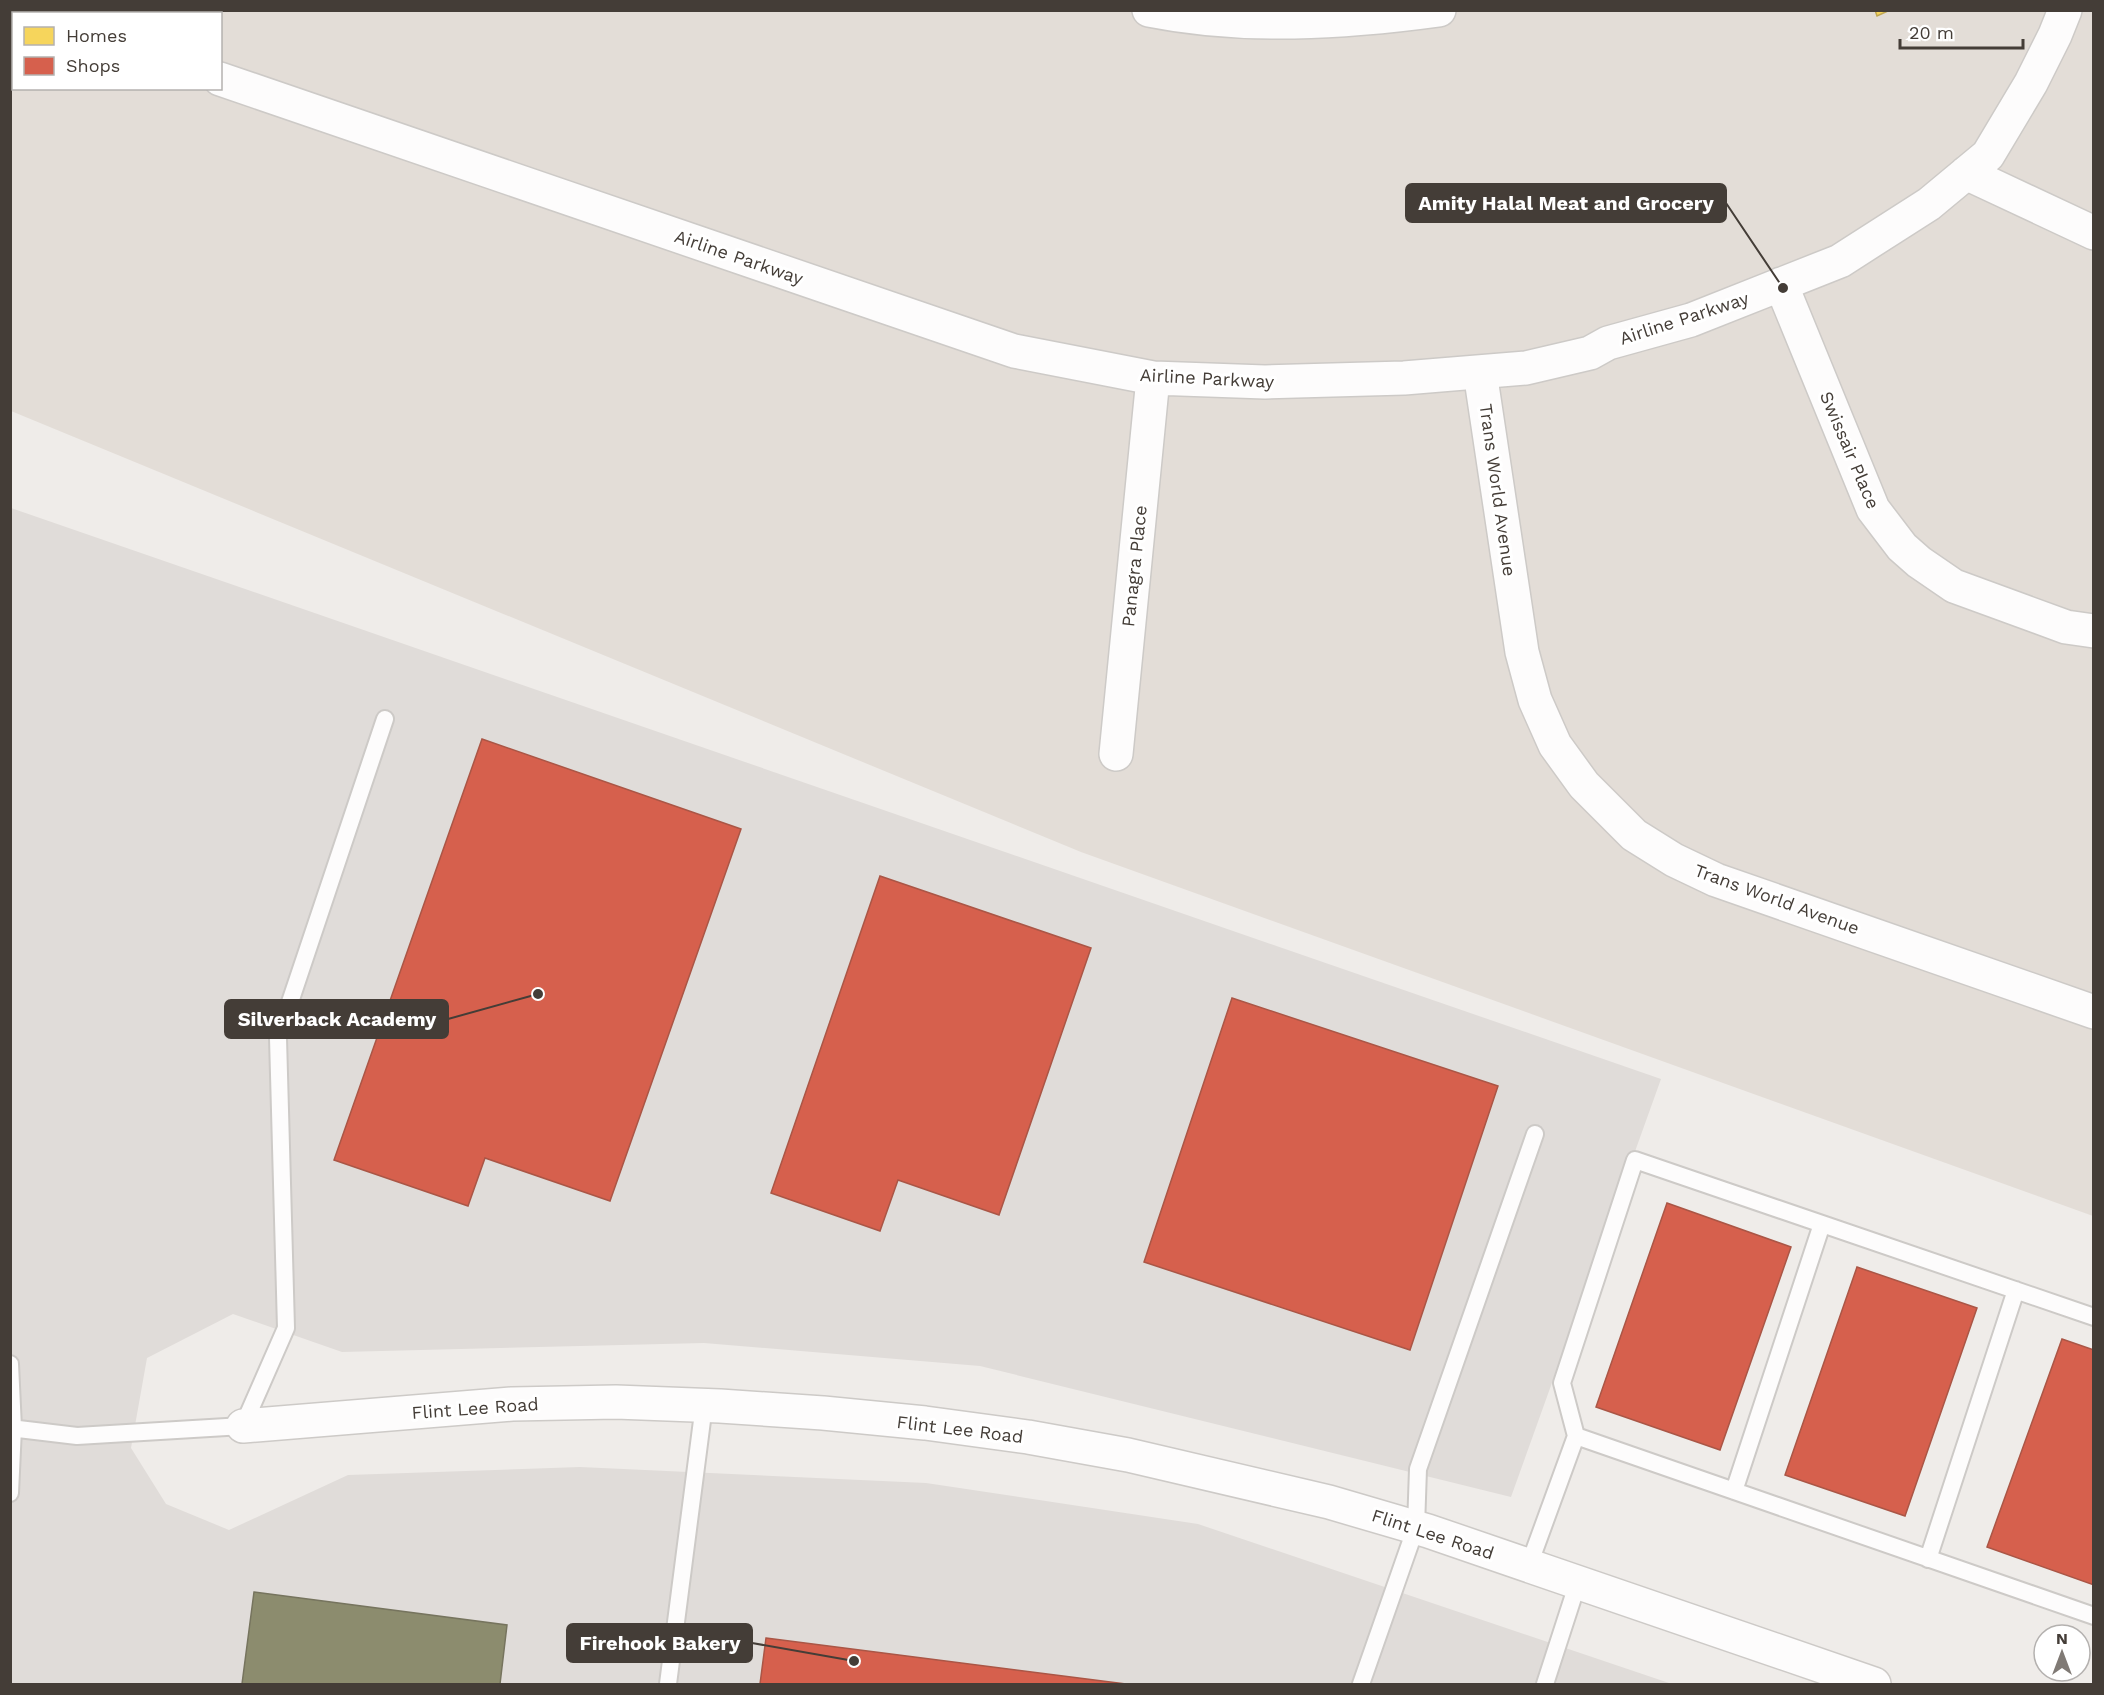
<svg xmlns="http://www.w3.org/2000/svg" width="2104" height="1695" viewBox="0 0 2104 1695" font-family="'Work Sans',sans-serif">
<style>
.residential{fill:#e3ddd7;fill-rule:evenodd}
.industrial{fill:#e0dcd9}
.homes{fill:#f6d55c;stroke:#c1a751;stroke-width:1.5}
.shops{fill:#d6604d;stroke:#aa5646;stroke-width:1.5}
.industry{fill:#8c8c6e;stroke:#76745e;stroke-width:1.5}
.lines{fill:none;stroke-linecap:round;stroke-linejoin:round}
.lane-casing{stroke:#cdcac7;stroke-width:20}
.street-casing{stroke:#cdcac7;stroke-width:36}
.lane{stroke:#fdfcfc;stroke-width:16}
.street{stroke:#fdfcfc;stroke-width:33}
.labels{text-anchor:middle;dominant-baseline:central;stroke-width:6;stroke-linejoin:round;paint-order:stroke}
.street-label{font-size:18px;fill:#443d37;stroke:#fff}
.leader{fill:none;stroke:#443d37;stroke-width:2}
.callout-dot{fill:#443d37;stroke:#fff;stroke-width:2}
.callout{fill:#443d37;stroke:#443d37;stroke-width:2}
.callout-label{font-size:20px;text-anchor:middle;font-weight:bold;fill:#fff}
</style>
<rect width="100%" height="100%" fill="#efece9"/>
<path class="residential" d="M10,11H2093V1216L1081,852L11,411ZM14,14H220V88H14Z"/>
<path class="industrial" d="M11,508L1661,1079L1511,1497L980,1366L704,1343L342,1352L233,1314L147,1358L131,1448L166,1504L229,1530L348,1475L580,1467L926,1483L1198,1524L1672,1684H11Z"/>
<path class="homes" d="M1875,10H1890L1877,16Z"/>
<path class="shops" d="M482,739L741,829L610,1201L485,1158L468,1206L334,1160Z
M880,876L1091,948L999,1215L898,1180L880,1231L771,1193Z
M1232,998L1498,1086L1410,1350L1144,1262Z
M1667,1203L1791,1247L1720,1450L1596,1407Z
M1857,1267L1977,1308L1905,1516L1785,1475Z
M2062,1339L2094,1350V1585L1987,1547Z
M766,1638L1126,1684H760Z"/>
<path class="industry" d="M254,1592L507,1625L500,1684H242Z"/>
<g class="lines">
<g class="lane-casing">
<path id="lane" d="M10,1364L13,1428L10,1493
M10,1428L77,1436L243,1426L286,1328L278,1038L385,719
M1576,1436L1562,1383L1635,1160L2094,1317
M1734,1491L1822,1224
M1928,1559L2016,1290
M1529,1565L1576,1436L2094,1616
M668,1684L704,1405
M1361,1684L1416,1527L1418,1469L1535,1134
M1545,1684L1578,1582"/>
</g>
<g class="street-casing">
<path id="street" d="M22,10L31,14
M1149,10C1244,29 1344,23 1439,10
M220,79L1014,351L1153,378L1265,382L1404,378L1526,368L1590,353L1608,343L1691,320L1840,261L1929,204L1988,155L2031,83L2055,35L2065,10
M1966,173L2094,233
M1781,284L1873,509L1902,547L1919,562L1954,586L2066,627L2094,631
M1480,372L1522,652L1535,700L1555,745L1584,785L1634,835L1674,860L1716,880L2094,1012
M1116,754L1153,378
M243,1426L512,1404L616,1402L720,1406L823,1413L925,1423L1028,1437L1128,1455L1329,1502L1428,1531L1874,1684"/>
</g>
<use href="#lane" class="lane"/>
<use href="#street" class="street"/>
</g>
<g class="labels">
<g class="street-label">
<text transform="translate(739 257) rotate(19)">Airline Parkway</text>
<text transform="translate(1684 318) rotate(-18)">Airline Parkway</text>
<text transform="translate(1207 378) rotate(3)">Airline Parkway</text>
<text transform="translate(1850 450) rotate(67)">Swissair Place</text>
<text transform="translate(1498 490) rotate(82)">Trans World Avenue</text>
<text transform="translate(1134 566) rotate(-84)">Panagra Place</text>
<text transform="translate(1777 899) rotate(20)">Trans World Avenue</text>
<text transform="translate(475 1408) rotate(-4)">Flint Lee Road</text>
<text transform="translate(960 1429) rotate(7)">Flint Lee Road</text>
<text transform="translate(1433 1534) rotate(18)">Flint Lee Road</text>
</g>
</g>
<path class="leader" d="M1783 288L1726 203M538 994L448 1019M854 1661L752 1643"/>
<g class="callout-dot">
<circle cx="1783" cy="288" r="6"/>
<circle cx="538" cy="994" r="6"/>
<circle cx="854" cy="1661" r="6"/>
</g>
<g class="callout">
<rect x="1406" y="184" width="320" height="38" rx="6"/>
<rect x="225" y="1000" width="223" height="38" rx="6"/>
<rect x="567" y="1624" width="185" height="38" rx="6"/>
</g>
<g class="callout-label">
<text x="1566" y="210">Amity Halal Meat and Grocery</text>
<text x="337" y="1026">Silverback Academy</text>
<text x="660" y="1650">Firehook Bakery</text>
</g>
<rect width="2104" height="1695" fill="none" stroke="#443d37" stroke-width="24"/>
<rect x="12" y="12" width="210" height="78" fill="#ffffff" stroke="#b4b1af" stroke-width="1.5"/>
<rect x="24" y="27" width="30" height="18" fill="#f6d55c" stroke="#b4b1af" stroke-width="1.5"/>
<text x="66" y="42" font-size="18" fill="#443d37">Homes</text>
<rect x="24" y="57" width="30" height="18" fill="#d6604d" stroke="#b4b1af" stroke-width="1.5"/>
<text x="66" y="72" font-size="18" fill="#443d37">Shops</text>
<g transform="translate(2062 1653)"><circle r="28" fill="#ffffff" stroke="#b4b1af" stroke-width="1.5"/>
<path d="M0-4.5L10 22L0 15L-10 22Z" fill="#807a75"/>
<text y="-9" font-size="16" font-weight="bold" text-anchor="middle" fill="#443d37">N</text>
</g>
<path d="M1900 39v9h123v-9" fill="none" stroke="#443d37" stroke-width="3"/>
<text x="1909" y="39" font-size="18" fill="#443d37" stroke="#ffffff" stroke-width="4.5" paint-order="stroke">20 m</text>
</svg>
